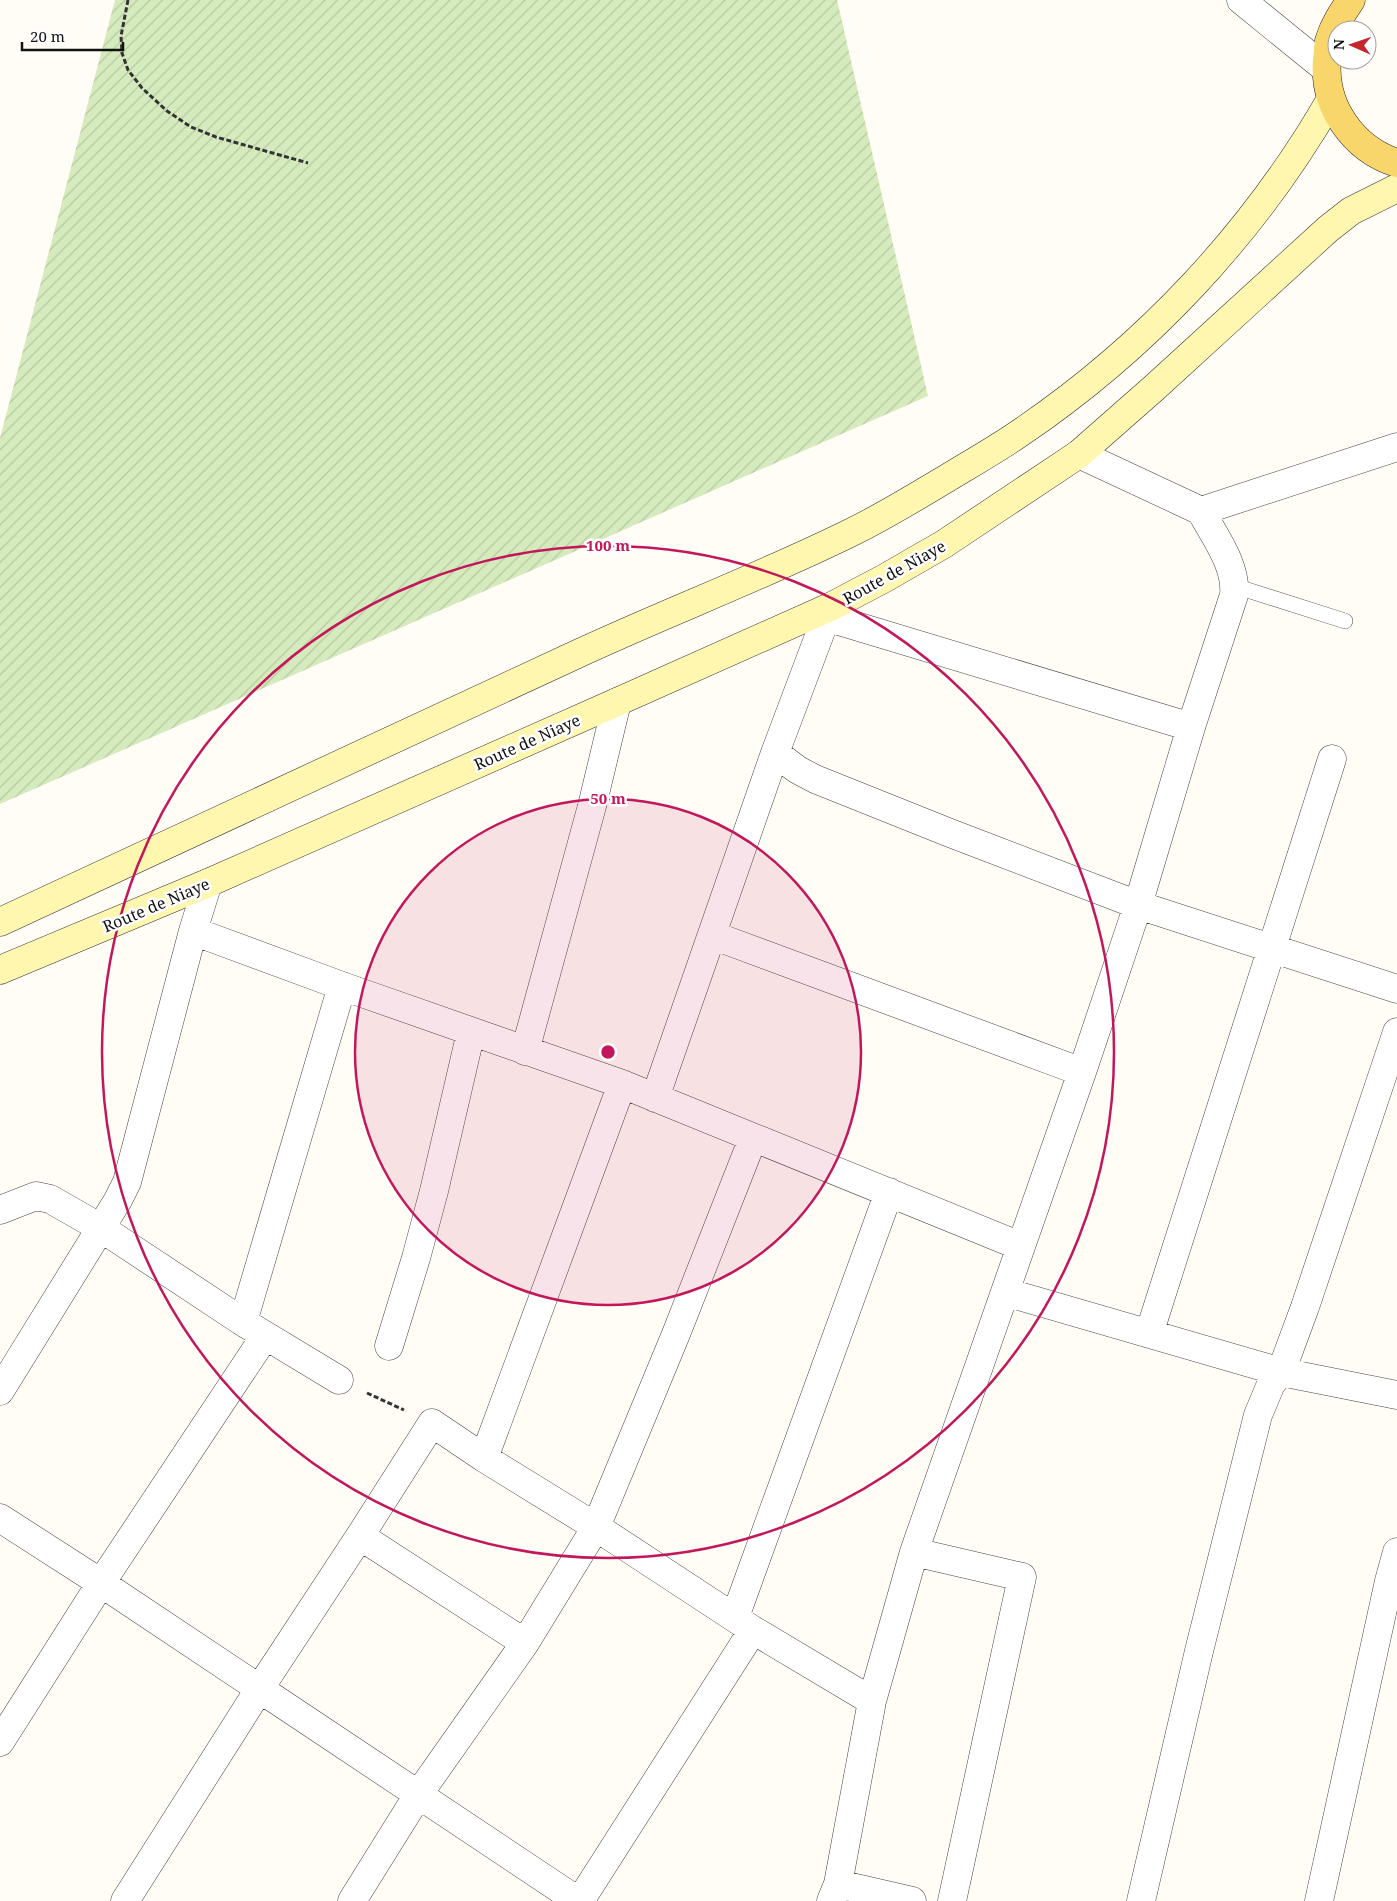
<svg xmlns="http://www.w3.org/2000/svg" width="1397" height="1901" viewBox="0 0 1397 1901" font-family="'Noto Serif',serif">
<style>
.garden{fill:url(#garden-furrows)}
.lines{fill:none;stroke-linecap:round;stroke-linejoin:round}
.lane-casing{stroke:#444;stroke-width:16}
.street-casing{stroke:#444;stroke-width:29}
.secondary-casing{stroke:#333;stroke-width:29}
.primary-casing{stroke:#222;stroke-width:29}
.path{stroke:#333;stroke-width:3;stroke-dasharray:5 2.5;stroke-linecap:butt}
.lane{stroke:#fff;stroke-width:15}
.street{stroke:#fff;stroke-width:28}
.secondary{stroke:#fff6b0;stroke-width:28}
.primary{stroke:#f9d66b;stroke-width:28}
.ring{fill:none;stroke:#c2185b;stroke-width:2.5}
.labels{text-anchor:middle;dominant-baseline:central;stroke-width:5;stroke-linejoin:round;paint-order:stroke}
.street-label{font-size:16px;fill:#111;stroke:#fff}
.centre{fill:#c2185b;stroke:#fff;stroke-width:2.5}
.ring-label{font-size:15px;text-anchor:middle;font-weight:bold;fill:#c2185b;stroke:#fff;stroke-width:5;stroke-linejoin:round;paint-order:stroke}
</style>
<defs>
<pattern id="garden-furrows" width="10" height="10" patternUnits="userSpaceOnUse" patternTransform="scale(1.25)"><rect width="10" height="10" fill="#d5ebbd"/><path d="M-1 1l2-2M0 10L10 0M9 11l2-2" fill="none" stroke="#b6c8a1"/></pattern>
</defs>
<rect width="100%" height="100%" fill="#fffdf5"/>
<path class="garden" d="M115,0H837L928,396L0,804V438Z"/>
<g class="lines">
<g class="lane-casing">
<path id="lane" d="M1235,586L1345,621"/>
</g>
<g class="street-casing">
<path id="street" d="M1241,0L1326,69
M1079,454L1201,511L1397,447
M826,617L1191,727
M775,753L798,770L815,779L950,833L1138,905L1397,989
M193,931L342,986L622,1084L1020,1246
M712,935L1082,1072
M525,1051L592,806L617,702
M655,1098L775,753L830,607
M0,1210L36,1196L50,1199L101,1228L243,1322L339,1380
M1005,1292L1281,1372L1397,1395
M243,1322L342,986
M1149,1334L1332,759
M389,1346L416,1258L434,1191L471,1032
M0,1391L118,1200L127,1182L193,931L208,883
M484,1458L622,1084
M0,1518L101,1583L578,1901
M360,1536L525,1643
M914,1552L1022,1577L952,1901
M735,1617L889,1192
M0,1742L101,1583L265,1336
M838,1884L912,1901
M125,1901L260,1688L360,1536L432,1423L484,1458L596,1527L753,1630L872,1701
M352,1901L418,1795L525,1643L596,1527L676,1334L753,1138
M580,1901L753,1630
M831,1901L838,1884L872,1701L914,1552L1082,1072L1138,905L1191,727L1234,595C1237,565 1214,536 1201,511
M1141,1901L1199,1651L1258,1415L1271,1384L1281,1372L1305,1307L1397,1032
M1319,1901L1389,1581L1397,1552"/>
</g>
<g class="secondary-casing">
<path id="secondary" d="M0,922C191,832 382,744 573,656C665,613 761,577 852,532C885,516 917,496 949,477C972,463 995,450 1017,435C1145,349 1254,233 1331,99
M0,970L208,883L617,702L830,607L885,578L944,544L1079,454L1154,388L1328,229L1351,211L1397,188"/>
</g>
<g class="primary-casing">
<path id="primary" d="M1351,0C1342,13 1334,25 1329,41C1328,46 1328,53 1327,60C1323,106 1353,149 1397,163"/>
</g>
<path class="path" d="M128,0L121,36L122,53L128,70L142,88L167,111L191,127L216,137L308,163
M367,1393L404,1410"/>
<use href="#lane" class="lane"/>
<use href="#street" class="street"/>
<use href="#secondary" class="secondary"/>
<use href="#primary" class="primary"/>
</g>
<circle cx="608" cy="1052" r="253" fill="#c2185b" fill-opacity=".12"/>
<g class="ring">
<circle cx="608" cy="1052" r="253"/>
<circle cx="608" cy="1052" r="506"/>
</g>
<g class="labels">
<g class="street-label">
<text transform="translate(894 572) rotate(-29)">Route de Niaye</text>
<text transform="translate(527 742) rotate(-24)">Route de Niaye</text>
<text transform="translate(156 905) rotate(-23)">Route de Niaye</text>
</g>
</g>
<circle cx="608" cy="1052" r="8" class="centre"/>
<g class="ring-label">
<text x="608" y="551">100 m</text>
<text x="608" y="804">50 m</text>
</g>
<g transform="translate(1352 45) rotate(272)"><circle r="24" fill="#ffffff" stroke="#a0a0a0"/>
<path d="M0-4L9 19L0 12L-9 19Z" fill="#c4262e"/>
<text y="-8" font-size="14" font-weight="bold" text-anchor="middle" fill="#111111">N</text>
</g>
<path d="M22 42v8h101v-8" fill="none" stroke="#111111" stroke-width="2.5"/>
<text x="30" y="42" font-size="15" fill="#111111" stroke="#ffffff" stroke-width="4" paint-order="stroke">20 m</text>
</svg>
